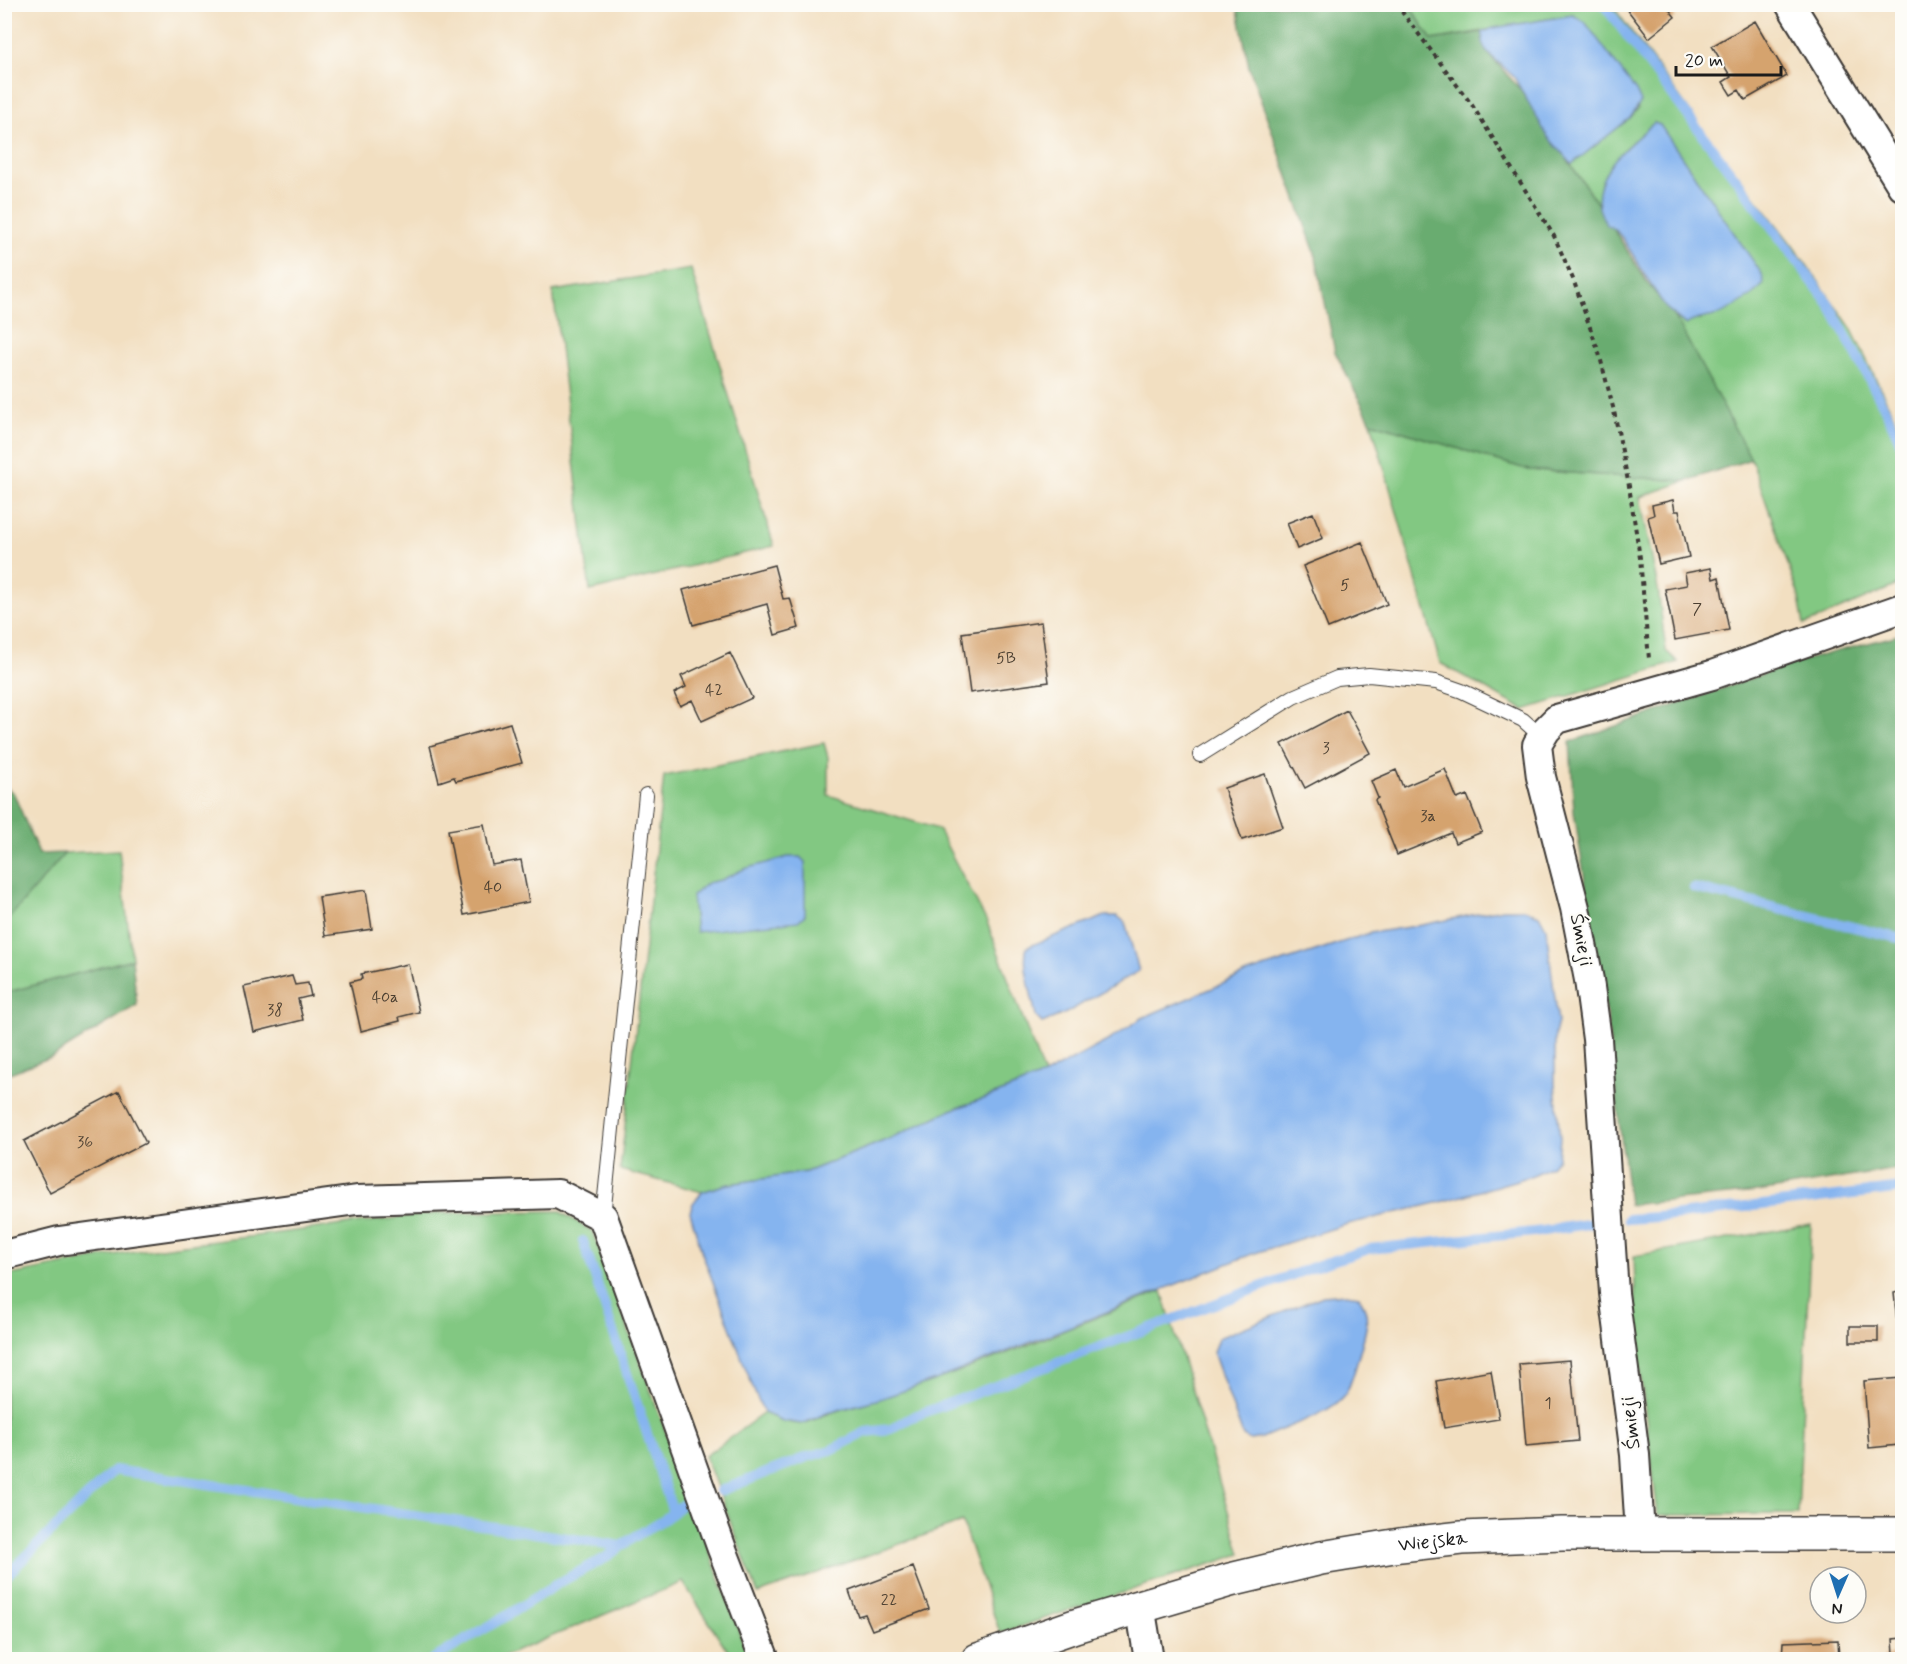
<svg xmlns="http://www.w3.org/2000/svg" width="1907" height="1664" viewBox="0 0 1907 1664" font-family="Mynerve,sans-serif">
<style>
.green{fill:#82c882;stroke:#4f724f;stroke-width:1.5}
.forest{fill:#69ac70;stroke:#426446;stroke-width:1.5}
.water{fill:#85b4ef;stroke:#506886;stroke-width:1.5}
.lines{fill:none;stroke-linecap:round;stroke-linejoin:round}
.stream{stroke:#85b4ef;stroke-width:10}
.building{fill:#d5a36e}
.service-casing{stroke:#3c3935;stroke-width:16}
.minor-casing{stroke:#3c3935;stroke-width:32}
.tertiary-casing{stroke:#3c3935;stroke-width:36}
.path{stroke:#3c3935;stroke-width:4;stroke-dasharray:4.5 4.5;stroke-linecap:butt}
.service{stroke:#fff;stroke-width:14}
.minor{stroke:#fff;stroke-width:28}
.tertiary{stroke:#fff;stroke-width:33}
.labels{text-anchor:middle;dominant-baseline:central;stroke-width:4.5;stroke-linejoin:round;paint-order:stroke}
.number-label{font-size:16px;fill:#4a3e30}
.street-label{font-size:20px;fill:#1c1c1c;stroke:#fdfcf7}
</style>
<rect width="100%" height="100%" fill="#fdfcf7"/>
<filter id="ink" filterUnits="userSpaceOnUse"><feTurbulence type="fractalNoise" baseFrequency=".0167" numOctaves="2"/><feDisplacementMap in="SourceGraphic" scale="12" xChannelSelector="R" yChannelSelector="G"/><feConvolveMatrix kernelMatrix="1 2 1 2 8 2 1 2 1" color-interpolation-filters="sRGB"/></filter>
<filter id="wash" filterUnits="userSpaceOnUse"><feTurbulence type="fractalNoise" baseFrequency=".008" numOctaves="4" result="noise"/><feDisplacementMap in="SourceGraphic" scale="24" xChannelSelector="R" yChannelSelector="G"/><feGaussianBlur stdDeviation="1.35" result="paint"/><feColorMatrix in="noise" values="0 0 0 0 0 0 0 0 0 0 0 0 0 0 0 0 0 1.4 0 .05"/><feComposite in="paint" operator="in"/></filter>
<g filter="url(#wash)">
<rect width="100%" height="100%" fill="#f2dfc1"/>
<path class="green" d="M1409,5H1612L1710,139L1797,251L1851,328L1902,433V583L1804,625L1798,593L1751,459L1675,317L1686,325L1692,320H1701L1654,123L1624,149L1601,183L1599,206L1565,157L1573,163L1630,118L1638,109L1573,15C1526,22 1480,32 1432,40Z
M691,269L774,546L590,591L553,291Z
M1371,422L1529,470L1686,481L1640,497L1658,589L1666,651L1678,662L1524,710L1440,663Z
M824,743L828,757V795L938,829L987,922L1044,1075L997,1094L951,1110L889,1139L806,1172L724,1185L702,1192L620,1170L664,776Z
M119,850L132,959L5,993L4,923L65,853Z
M559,1211L592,1231L749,1659H733L683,1582L497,1659L5,1660V1276L129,1252L437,1213Z
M1811,1224L1798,1514L1658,1515L1637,1346L1634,1256Z
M1162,1291L1241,1554L1000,1633L962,1522L758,1594L705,1456L764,1413C776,1418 791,1426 804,1423C814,1421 823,1415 833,1412C946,1382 1054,1334 1162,1291Z"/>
<path class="forest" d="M1237,5H1409L1432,40L1483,32L1486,51L1519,88L1599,206L1649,285L1675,317L1751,459L1686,481L1529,470L1371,422L1335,352L1315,253L1249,67Z
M1902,634V1168L1758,1192L1629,1205L1607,1019L1574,812L1570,742L1801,661Z
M5,786L14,794L39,854L65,853L5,923Z
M132,959L137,1005L54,1056L5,1075V993Z"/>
<path class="water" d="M1573,15L1585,22L1636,91L1641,102L1630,118L1572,164L1548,137L1514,77L1486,51L1482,42L1483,32L1493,28Z
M1654,123L1660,125L1762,274L1764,284C1752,296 1733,309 1717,315C1706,319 1694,318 1686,325L1665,307L1623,239L1615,229L1606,225C1604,219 1600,213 1599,207C1593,170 1630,144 1654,123Z
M788,857H800L805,862V915L798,921L696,932L692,896L707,883L721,880L744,869Z
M1502,909H1524L1539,915L1546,928L1558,1022L1555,1034V1084L1560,1138L1558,1158L1552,1166L1531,1176L1445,1201L1344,1225L1252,1254L938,1379L880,1399L827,1413L802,1424L783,1421L764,1413L755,1393L702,1253L690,1212L693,1203L702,1192L724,1185L806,1172L889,1139L951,1110L997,1094L1044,1075L1109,1040L1142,1018L1248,973L1370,933L1422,925Z
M1105,916H1117L1125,922L1139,971L1066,1013L1042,1023L1036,1017C1033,998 1021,964 1027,947Z
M1346,1294L1359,1296C1371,1316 1367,1327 1361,1348C1357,1362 1352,1385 1344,1396C1329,1415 1284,1427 1262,1438L1250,1440L1243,1436L1213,1352L1218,1338L1323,1296Z"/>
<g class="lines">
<path class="stream" d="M1603,4L1736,179L1829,304L1884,407L1902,446
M1694,888L1902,939
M1628,1219L1671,1216L1902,1188
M583,1241L673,1512
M720,1491L807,1457L831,1450L866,1432L891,1429L912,1417L1319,1265L1369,1249L1543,1231L1593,1223
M4,1578L114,1470L621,1546
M432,1660L506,1616L562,1581L605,1558L631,1539L666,1518L680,1506L689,1501"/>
</g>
<g id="blocks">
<path class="building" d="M1623,4H1665L1675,17L1649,38Z
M1755,21L1787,76L1745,100L1739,90L1731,95L1723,82L1731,77L1712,46Z
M1673,500L1675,511H1679L1689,557L1659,564L1648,517L1654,515L1652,505Z
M1313,513L1323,538L1297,549L1287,523Z
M1362,542L1387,604L1328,628L1303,566Z
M774,565L783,599L790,598L799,628L775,635L767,604L693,625L683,590Z
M1711,568L1713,579L1719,577L1729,630L1675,640L1665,589L1687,585L1685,573Z
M1041,622L1049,682L970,693L962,633Z
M730,653L752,698L702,721L692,700L680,706L674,693L686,687L681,676Z
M1347,710L1370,753L1305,788L1282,744Z
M510,723L522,763L456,781L454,777L439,782L430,746Z
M1445,769L1457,799L1467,795L1482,832L1455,843L1451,833L1397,855L1375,800L1378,798L1371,781L1396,770L1403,787Z
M1265,774L1283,827L1242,840L1224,788Z
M484,824L492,865L521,860L529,902L464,915L448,830Z
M366,890L372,929L325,936L319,897Z
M408,964L419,1012L399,1017L400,1021L361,1031L350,982L362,979L361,974Z
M292,976L295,985L308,983L311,996L298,999L303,1020L254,1032L244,987Z
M119,1091L146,1143L50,1193L24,1141Z
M1902,1291V1332H1898L1894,1293Z
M1850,1326H1878V1342H1850Z
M1570,1360L1578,1441L1526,1446L1519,1364Z
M1491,1371L1499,1419L1444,1428L1436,1381Z
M1902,1378V1433H1898L1899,1445L1869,1448L1864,1381Z
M913,1567L929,1609L872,1630L865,1614L858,1616L849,1591Z
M1902,1638V1660H1884V1656L1894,1655L1893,1639Z
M1838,1640L1839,1660H1782L1783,1642Z"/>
</g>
</g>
<g filter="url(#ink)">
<use href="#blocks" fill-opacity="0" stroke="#3c3935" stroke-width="1.5"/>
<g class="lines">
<g class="service-casing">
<path id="service" d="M1200,755L1293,697L1337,678L1369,675L1436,682L1462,691L1523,720L1542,737
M603,1217L646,795"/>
</g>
<g class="minor-casing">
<path id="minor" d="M1790,4L1902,186
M4,1255L59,1241L357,1200L558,1194L603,1217L722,1549L765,1660
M1640,1533L1635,1455L1614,1293L1597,1039L1589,980L1575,908L1541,777L1537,745L1546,730L1557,719L1712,675L1902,608
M1140,1605L1149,1660"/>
</g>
<g class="tertiary-casing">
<g id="tertiary">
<path id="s1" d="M978,1660L1075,1626L1230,1580L1321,1558L1400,1545L1462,1538L1562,1534H1902"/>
</g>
</g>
<path class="path" d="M1396,4L1472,105L1554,236L1573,279L1599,353L1614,411L1629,486L1640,558L1649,659"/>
<use href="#service" class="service"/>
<use href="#minor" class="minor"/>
<use href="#tertiary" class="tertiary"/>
</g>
</g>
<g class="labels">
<g class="number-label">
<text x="1345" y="585">5</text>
<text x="1697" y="609">7</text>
<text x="1006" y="658">5B</text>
<text x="714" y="690">42</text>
<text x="1326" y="748">3</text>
<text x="1428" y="816">3a</text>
<text x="493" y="887">40</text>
<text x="385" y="997">40a</text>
<text x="275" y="1010">38</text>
<text x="85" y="1142">36</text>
<text x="1548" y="1403">1</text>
<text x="889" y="1600">22</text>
</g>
<g class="street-label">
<text transform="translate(1581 940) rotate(79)">Śmieji</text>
<text transform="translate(1631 1423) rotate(-97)">Śmieji</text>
<text stroke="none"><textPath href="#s1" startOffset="471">Wiejska</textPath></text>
</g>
</g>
<rect width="1907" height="1664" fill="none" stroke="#fdfcf7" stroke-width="24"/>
<g transform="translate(1838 1595) rotate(183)"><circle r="28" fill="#fdfcf7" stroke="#a3a29f" stroke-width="1.5"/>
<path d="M0-4.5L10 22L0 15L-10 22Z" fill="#1f6fb2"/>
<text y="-9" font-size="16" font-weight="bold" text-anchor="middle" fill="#1c1c1c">N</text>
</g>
<path d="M1676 66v9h105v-9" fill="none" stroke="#1c1c1c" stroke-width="3"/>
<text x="1685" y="66" font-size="18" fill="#1c1c1c" stroke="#fdfcf7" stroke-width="4.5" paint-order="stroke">20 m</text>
</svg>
